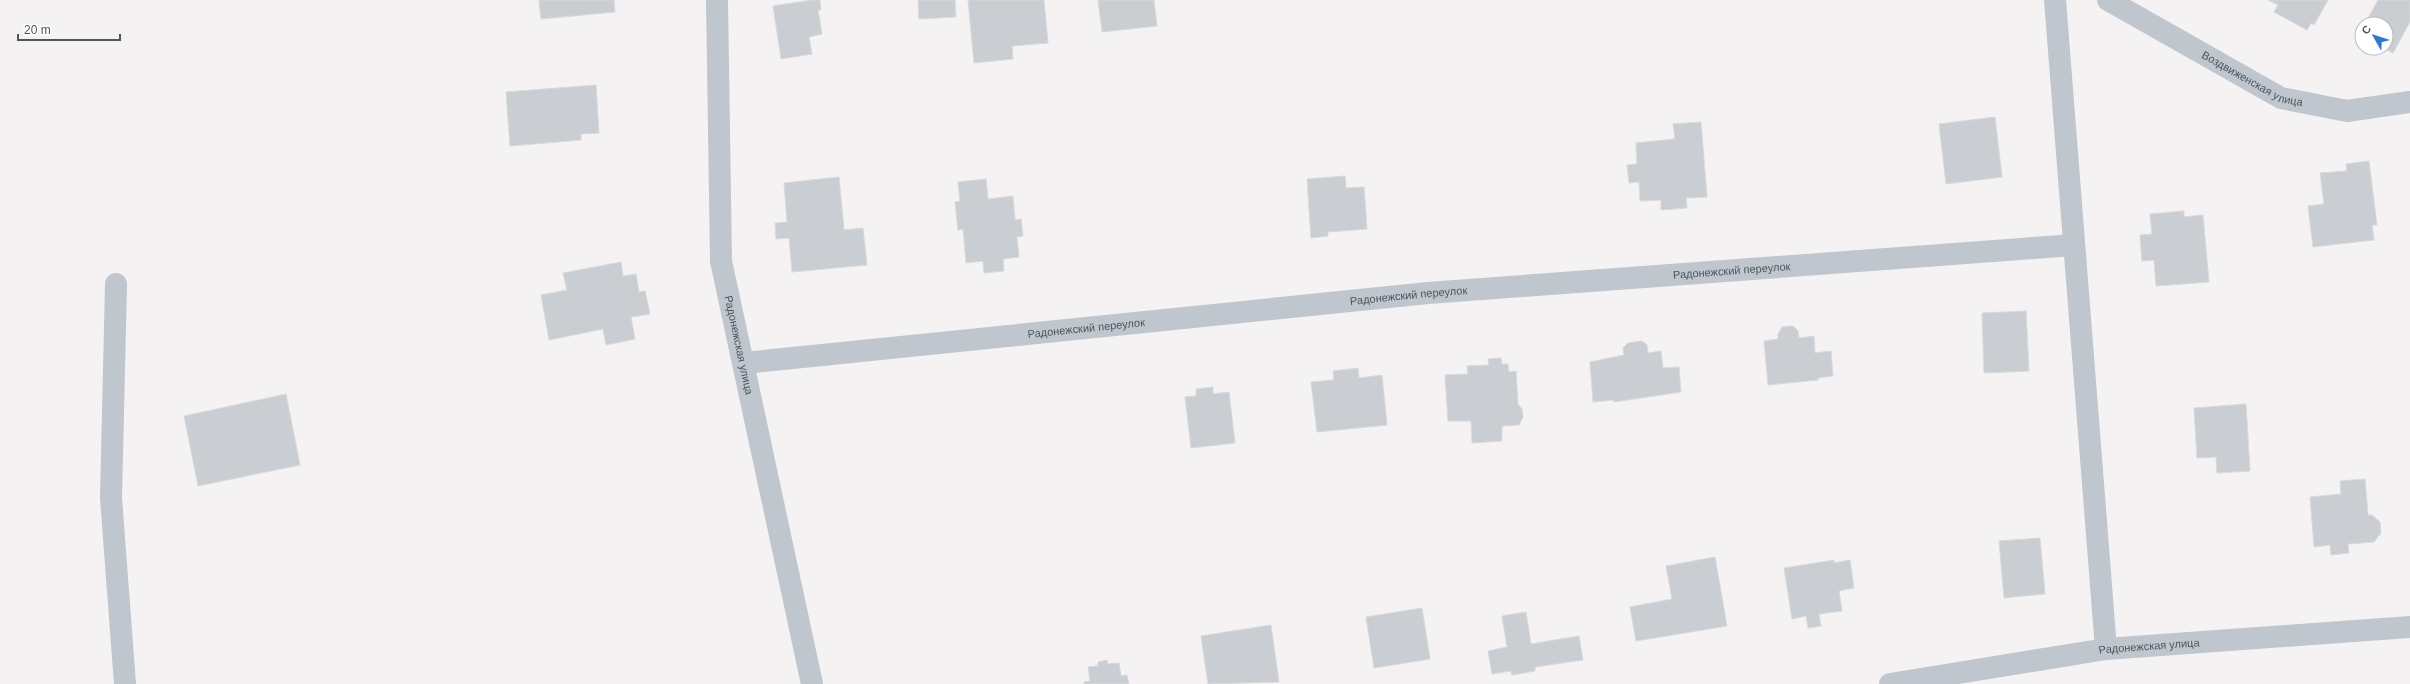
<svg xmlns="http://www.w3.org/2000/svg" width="2410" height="684" viewBox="0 0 2410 684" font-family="Helvetica,sans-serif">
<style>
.building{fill:#cacdd1;stroke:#d7d9dc}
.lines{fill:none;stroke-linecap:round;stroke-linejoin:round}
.minor{stroke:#c0c6cd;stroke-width:22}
.labels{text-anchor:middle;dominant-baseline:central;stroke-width:4;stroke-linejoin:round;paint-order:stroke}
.street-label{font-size:11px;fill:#4c555d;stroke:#fff}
</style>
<rect width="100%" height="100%" fill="#f4f2f2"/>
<path class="building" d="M539,0H614L615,12L541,19Z
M812,0H820L821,10H818L822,34L809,37L812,54L781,59L773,6Z
M918,0H955L956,17L919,19Z
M968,0H1044L1048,43L1012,46L1013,59L974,63Z
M1098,0H1154L1157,26L1102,32Z
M2268,0H2328L2314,25L2311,23L2307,30L2274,12L2278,5Z
M2378,0H2410V22L2393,53L2384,48L2386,24H2365Z
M596,85L599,133L581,134V140L510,146L506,92Z
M1995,117L2002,177L1946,184L1939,124Z
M1701,122L1707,197L1686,198L1687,208L1661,210V200L1640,201L1639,182L1629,183L1627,165L1637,164L1636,143L1675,139L1673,124Z
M2369,161L2377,225H2372L2374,240L2313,247L2308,206L2324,204L2320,173L2347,171L2346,164Z
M1345,176L1346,188L1364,187L1367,229L1328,232V236L1311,238L1307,179Z
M839,177L844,230L863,228L867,265L792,272L789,238L776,239L775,223L787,222L784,183Z
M986,179L988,199L1013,196L1015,220L1021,219L1023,236L1017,237L1019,257L1003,259L1004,271L984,273L983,261L966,263L963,229L958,230L955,202L960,201L958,182Z
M2184,211V217L2203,215L2209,282L2156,286L2154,260L2142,261L2140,235L2152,234L2150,214Z
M621,262L623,276L636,274L639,292L645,291L650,314L631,317L635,339L606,345L603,329L549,340L541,295L567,290L563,273Z
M2026,311L2029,371L1984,373L1982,313Z
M1793,326L1798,331L1799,338L1814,336L1815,353L1831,351L1833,376L1818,378V380L1768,385L1764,341L1778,339V334L1782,327Z
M1642,341L1647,345L1648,353L1661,351L1663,368L1679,367L1681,392L1614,402V400L1593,402L1590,362L1624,355L1623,348L1628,343Z
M1501,358L1502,364H1508L1509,372L1516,371L1518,404L1522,409L1523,417L1519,425L1502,426V441L1472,443L1471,421H1448L1445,375L1468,374L1467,366L1489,365L1488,359Z
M1358,368L1359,378L1382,375L1387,425L1317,432L1311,382L1334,380L1333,371Z
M1213,387V394L1229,392L1235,443L1191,448L1185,397L1196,396V389Z
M286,394L300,465L198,486L184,416Z
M2246,404L2250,471L2217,473L2216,457L2197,458L2194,408Z
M2365,479L2368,515H2372L2380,522L2381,533L2374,542L2348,544L2349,553L2331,555L2330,545L2314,547L2310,497L2341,494L2340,481Z
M2040,538L2045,594L2004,598L1999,541Z
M1715,557L1727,626L1636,641L1630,607L1672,599L1666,566Z
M1834,560V563L1850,560L1854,588L1839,591L1842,611L1819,614L1821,626L1808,628L1806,616L1792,619L1784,568Z
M1422,608L1430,659L1374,668L1366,617Z
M1526,612L1531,644L1579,636L1583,660L1535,667V671L1512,675L1511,671L1492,674L1488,651L1507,647L1502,616Z
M1271,625L1279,682L1208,684L1201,636Z
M1107,660L1108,664L1119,663L1121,676L1127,675L1129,684H1084V682L1090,681L1088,667L1098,666V662Z"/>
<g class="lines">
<g class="minor">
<path id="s1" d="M717,0L721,261L812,684"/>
<path d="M2055,0L2106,649"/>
<path id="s2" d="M2108,0L2281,98L2347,111L2410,102"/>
<path d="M116,284L111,498L125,684"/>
<path id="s3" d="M744,363L1428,293L2074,245"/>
<path id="s4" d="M1890,684L2106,649L2410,627"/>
</g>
</g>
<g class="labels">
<g class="street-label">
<text stroke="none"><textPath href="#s2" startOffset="165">Воздвиженская улица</textPath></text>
<text stroke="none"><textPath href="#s3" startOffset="992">Радонежский переулок</textPath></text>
<text stroke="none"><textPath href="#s3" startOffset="668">Радонежский переулок</textPath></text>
<text stroke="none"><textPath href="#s3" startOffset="344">Радонежский переулок</textPath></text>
<text stroke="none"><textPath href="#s1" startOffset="347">Радонежская улица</textPath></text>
<text stroke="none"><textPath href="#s4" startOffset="262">Радонежская улица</textPath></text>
</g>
</g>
<g transform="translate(2374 36) rotate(309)"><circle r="19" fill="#ffffff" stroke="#b7bbbe"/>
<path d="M0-3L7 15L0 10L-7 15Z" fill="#3277ce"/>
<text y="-6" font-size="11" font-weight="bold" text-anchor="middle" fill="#4c555d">С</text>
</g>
<path d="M18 34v6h102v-6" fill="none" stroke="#4c555d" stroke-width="2"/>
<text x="24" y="34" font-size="12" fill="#4c555d" stroke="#ffffff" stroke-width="3" paint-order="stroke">20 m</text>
</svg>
